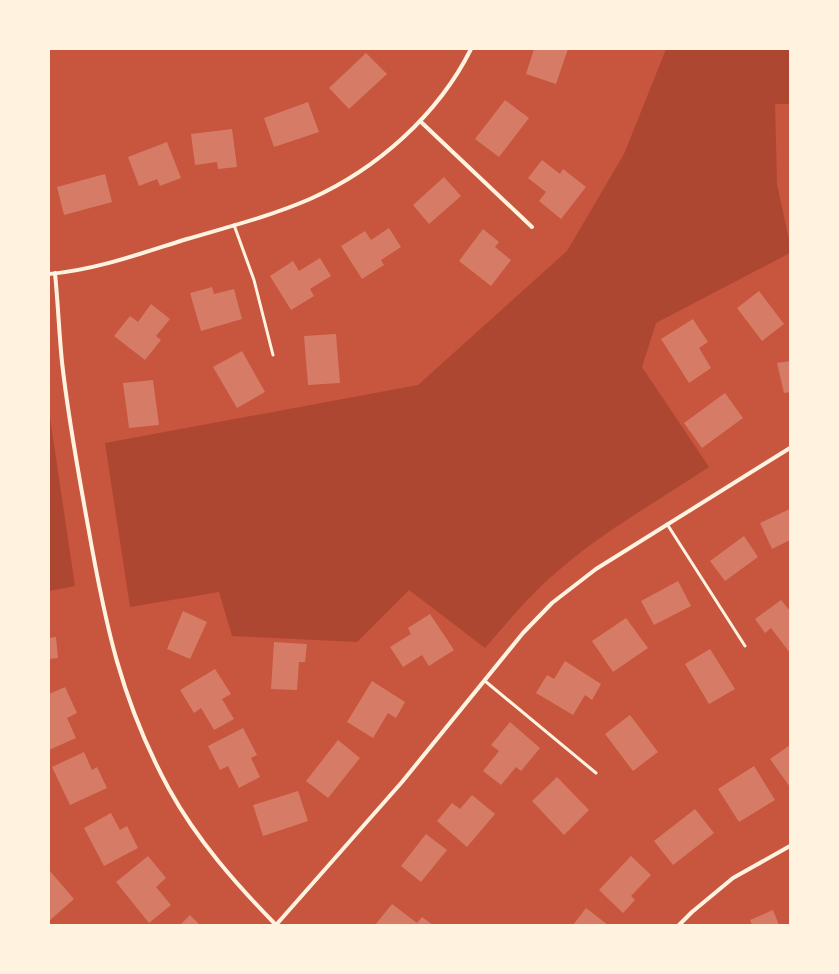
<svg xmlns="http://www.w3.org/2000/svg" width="839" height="974" viewBox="0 0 839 974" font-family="Helvetica,sans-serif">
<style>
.green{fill:#ae4732}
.building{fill:#d67c66}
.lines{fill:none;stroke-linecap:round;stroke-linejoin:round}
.service{stroke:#fff3e0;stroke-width:3}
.minor{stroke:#fff3e0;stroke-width:4}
</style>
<rect width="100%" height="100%" fill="#c8553d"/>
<path class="green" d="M666,49H790V104H775L777,184L790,244V253L656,323L642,367L709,467C661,499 609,528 565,565C535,589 510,619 485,648L409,590L357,642L232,636L219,592L130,607L105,443L418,385L567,251L624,154Z
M49,411L75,586L49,591Z"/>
<path class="building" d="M534,49H568L556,84L526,74Z
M366,53L387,74L349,109L329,88Z
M505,100L529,118L499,157L475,139Z
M308,102L319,132L274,147L264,118Z
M232,129L237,167L218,169L217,162L195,165L191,134Z
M167,142L181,178L160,186L157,179L139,186L128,157Z
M542,160L560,174L563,169L586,187L561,219L539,201L546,192L528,178Z
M105,174L112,202L64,215L57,187Z
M444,177L461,196L429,224L413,205Z
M389,228L401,247L381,260L384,265L362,279L341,246L365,231L371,240Z
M483,229L499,242L495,247L511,260L491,286L459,261Z
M320,258L331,276L310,289L314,296L291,310L270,276L293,261L299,271Z
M212,287L214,294L234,289L242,319L201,331L190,293Z
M759,291L784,324L762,341L737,308Z
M151,304L170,319L156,336L161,340L145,360L114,336L130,316L138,322Z
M693,319L708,342L699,348L711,368L689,383L661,339Z
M336,334L340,383L308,385L304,336Z
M242,351L265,392L237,408L213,367Z
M790,361V392L784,393L777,363Z
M153,380L159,425L129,428L123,383Z
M725,393L743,418L702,448L684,423Z
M790,509V540L772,549L760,523Z
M744,536L758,557L725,581L710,561Z
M678,581L691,606L654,625L641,601Z
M781,600L790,611V653L771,628L765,633L755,619Z
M183,611L207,622L190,659L167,649Z
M430,614L454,650L429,666L422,655L403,667L390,647L411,634L408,628Z
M626,618L648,648L613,672L592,641Z
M56,637L58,658L49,659V638Z
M274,642L307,644L305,662H299L297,690L271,689Z
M710,649L735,689L709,704L685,664Z
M565,661L601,684L592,700L585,695L573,715L536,693L547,675L554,679Z
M215,669L231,694L222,699L234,719L214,730L201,708L194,713L180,690Z
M372,681L405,702L396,718L388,713L373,738L347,722Z
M65,687L77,713L67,718L76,738L49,750V694Z
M630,715L658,752L633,771L605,734Z
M510,722L540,748L521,771L516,767L501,785L483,771L499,751L491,745Z
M243,728L257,755L251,758L260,777L239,788L228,766L220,770L208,746Z
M338,740L360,758L328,798L306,781Z
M790,745V787L770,759Z
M84,752L92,770L97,767L107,788L70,805L52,767Z
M754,766L775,800L739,822L718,789Z
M557,777L589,810L564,835L532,801Z
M298,791L308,821L263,836L253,805Z
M472,795L495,814L467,847L437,821L452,803L460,809Z
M695,809L714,833L673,865L654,841Z
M111,813L120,830L127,826L138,848L104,866L84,828Z
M426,834L447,850L421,882L401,866Z
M148,856L166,878L156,887L171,905L149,923L116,882Z
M631,856L651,875L631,896L635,900L623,913L599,890Z
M49,870L74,899L49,921Z
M392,904L417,923L422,917L433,925H375Z
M586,908L608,925H573Z
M773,910L779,925H752L750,920Z
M190,915L200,925H180Z"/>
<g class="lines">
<path class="service" d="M234,225L254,280L273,355
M667,524L745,646
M485,681L596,773"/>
<path class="minor" d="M420,121L532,227
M55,273C58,303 59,332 62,362C68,417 78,471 88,526C105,623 121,701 169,789C197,840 236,884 276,925
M49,274C96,270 142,253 187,239C228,227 271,216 310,199C377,169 438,115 471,49
M276,925L402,782L523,633L552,603L596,569L790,448
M679,925L692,912L733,878L790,846"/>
</g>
<rect width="839" height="974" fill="none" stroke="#fff3e0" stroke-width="100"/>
</svg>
